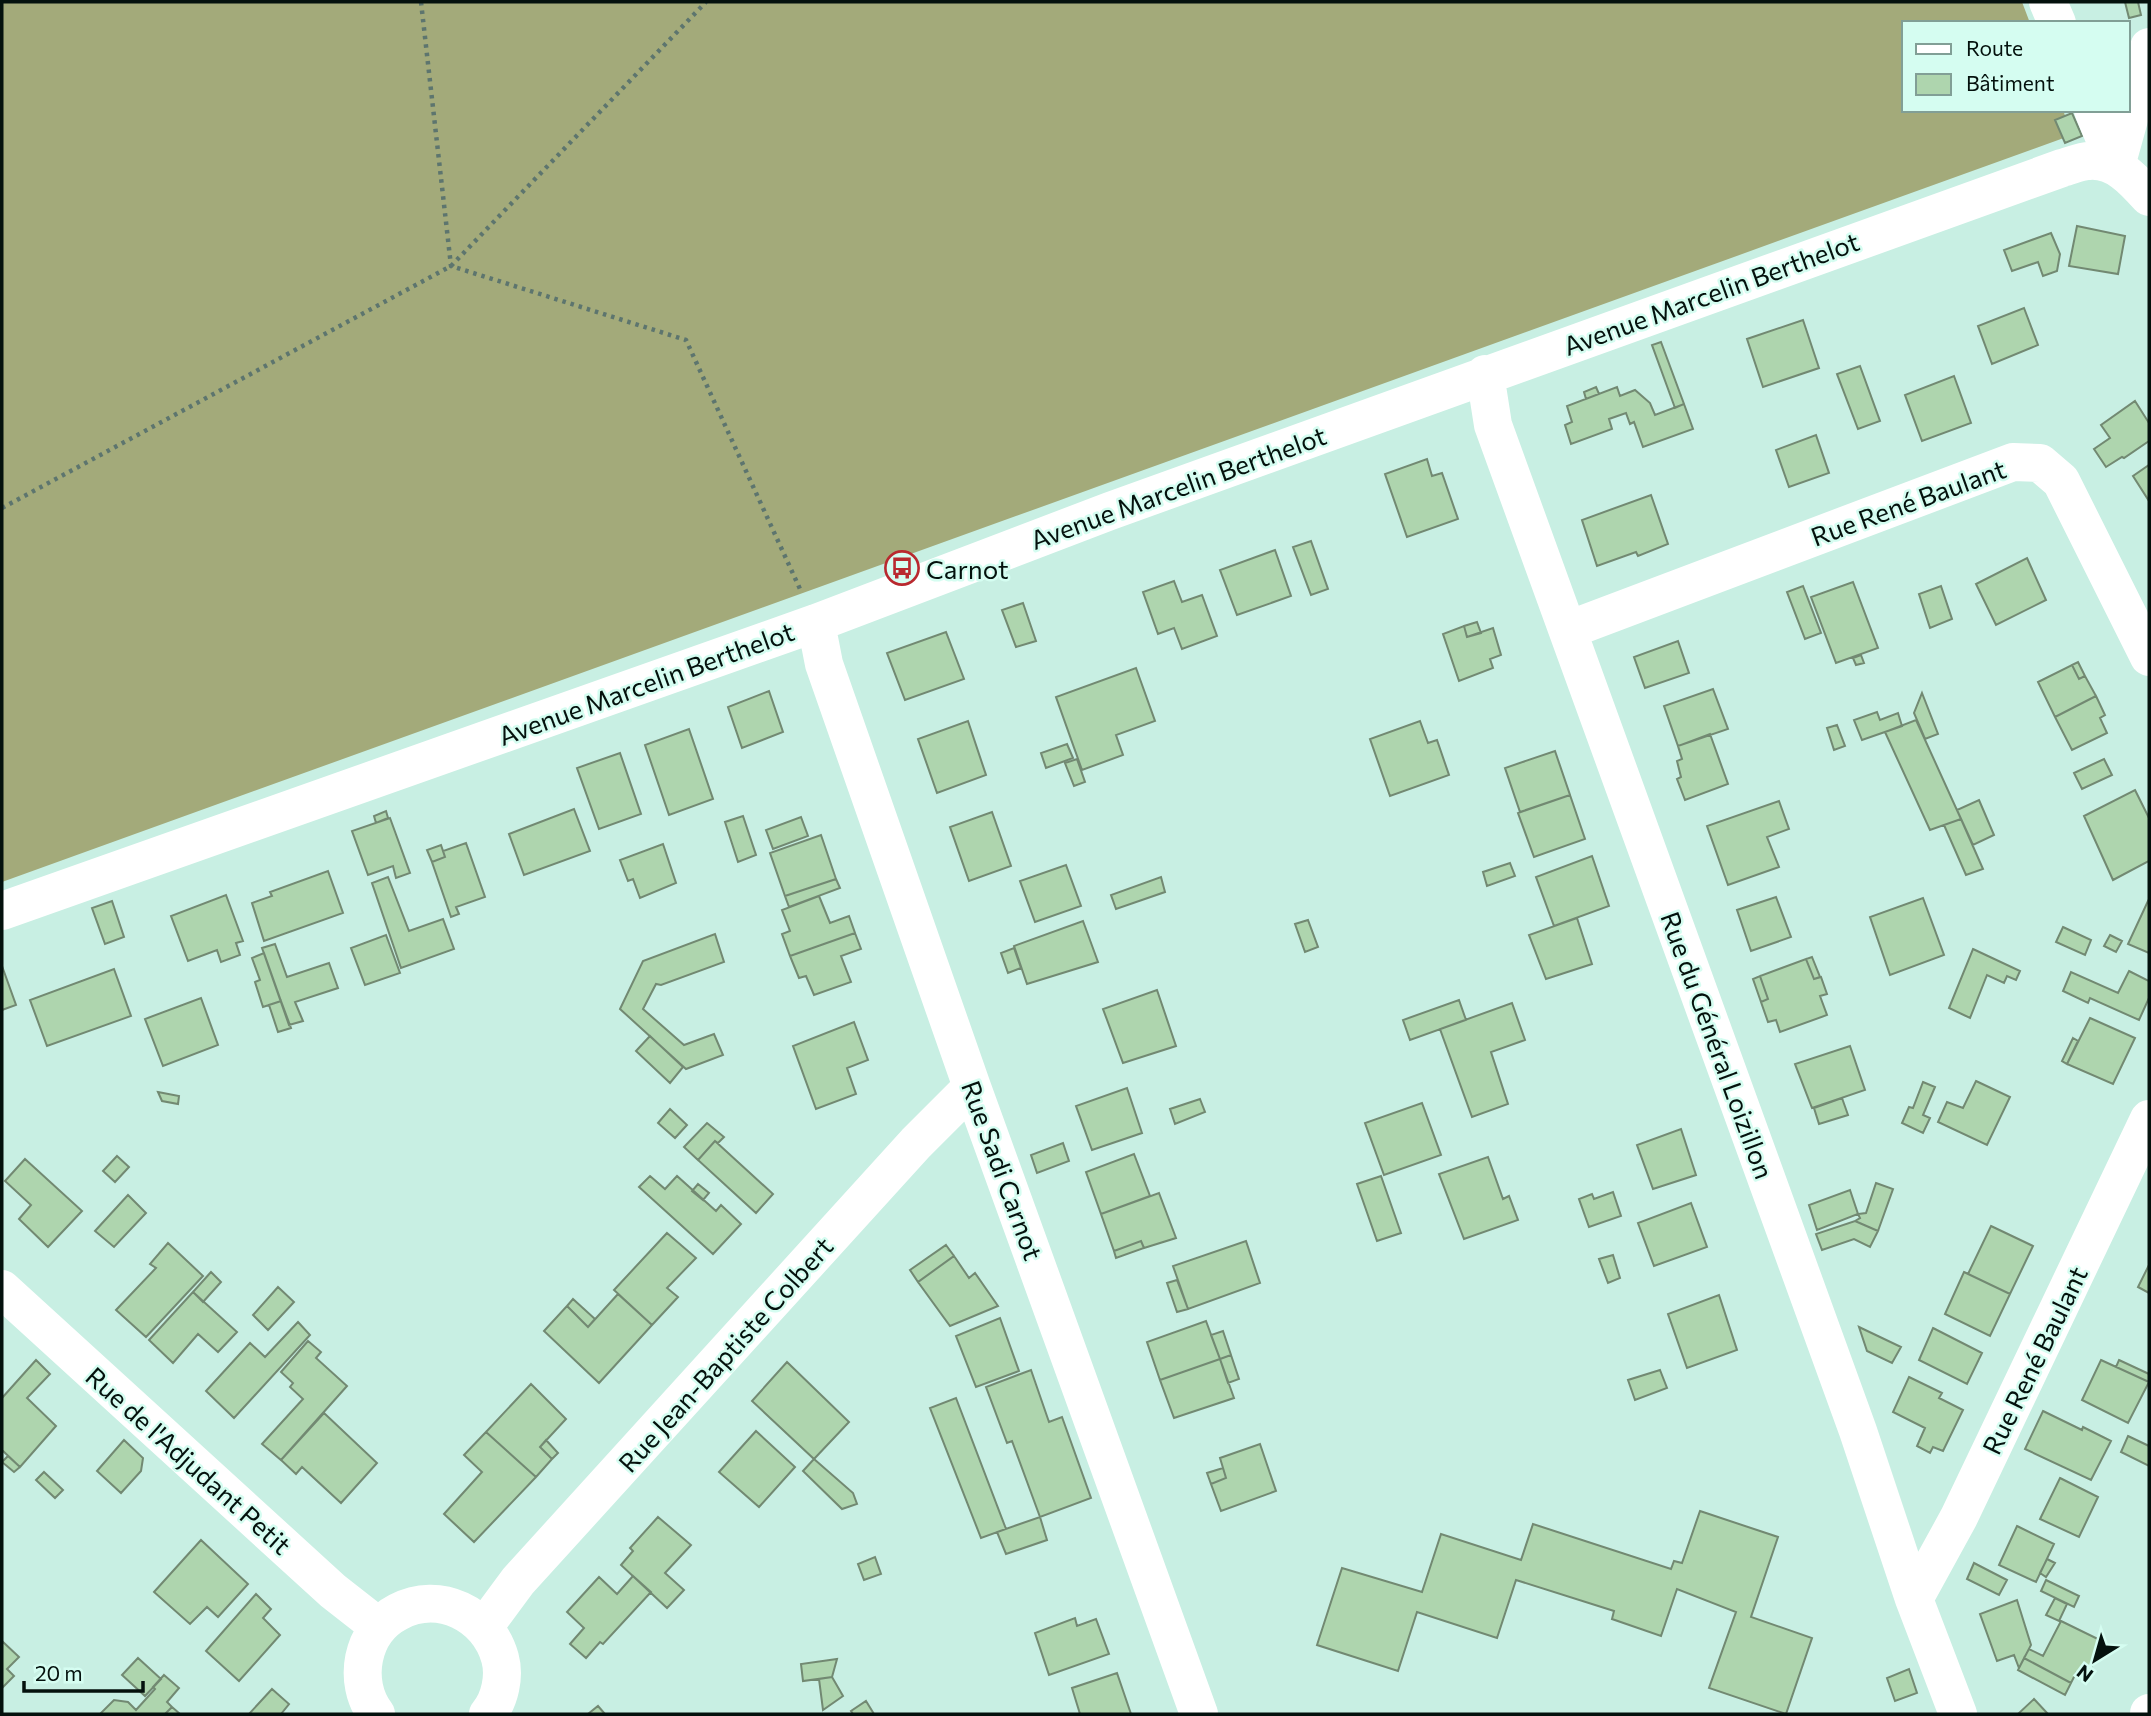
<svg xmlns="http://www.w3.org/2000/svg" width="2151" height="1716" viewBox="0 0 2151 1716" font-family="Commissioner,sans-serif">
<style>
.forest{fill:#a3aa7a}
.building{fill:#aed5ae;stroke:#728972;stroke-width:2}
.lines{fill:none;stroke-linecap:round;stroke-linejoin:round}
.path{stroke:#5d756e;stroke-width:4.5;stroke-dasharray:3.5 5;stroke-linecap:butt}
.minor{stroke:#fff;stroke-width:38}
.labels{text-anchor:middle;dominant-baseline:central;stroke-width:5;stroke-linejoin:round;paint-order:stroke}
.street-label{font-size:26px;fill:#04110d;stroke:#d5fdf1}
.poi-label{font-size:26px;fill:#04110d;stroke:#d5fdf1;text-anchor:start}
</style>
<rect width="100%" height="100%" fill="#c8efe3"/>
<path class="forest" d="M2,2H2022L2030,23H1904V110H2063L2072,135L2,882Z"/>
<path class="building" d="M2125,2H2138L2141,15L2129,18Z
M2072,113L2082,136L2065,143L2055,120Z
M2077,226L2125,236L2118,274L2069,266Z
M2051,233L2060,254L2057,271L2043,276L2038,262L2012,271L2004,250Z
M2024,308L2038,345L1992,364L1978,326Z
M1803,320L1819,368L1763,387L1747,339Z
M1661,342L1684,404L1675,408L1652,345Z
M1860,366L1880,421L1858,429L1837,374Z
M1954,376L1971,423L1922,441L1905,395Z
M1596,387L1599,394L1586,399L1584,392Z
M1617,387L1620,396L1635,390L1650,403L1655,415L1684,404L1693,429L1643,447L1634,422L1630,424L1626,413L1609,419L1612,429L1571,444L1565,425L1572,422L1567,406Z
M2135,401L2149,423V441L2124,458L2122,457L2106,467L2094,449L2110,438L2101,425Z
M1816,435L1829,473L1789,487L1776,450Z
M1427,459L1432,476L1442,473L1458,519L1407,537L1385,474Z
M2149,465V501L2133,476Z
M1651,495L1668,544L1638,556L1636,552L1597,566L1582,520Z
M1311,541L1328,589L1311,595L1293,547Z
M1275,550L1291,596L1237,615L1220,570Z
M2027,558L2046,600L1996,625L1976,584Z
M1174,581L1182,602L1202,595L1217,636L1182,649L1174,628L1158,634L1143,592Z
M1853,582L1878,648L1836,663L1811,597Z
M1803,586L1821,633L1805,639L1787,592Z
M1941,586L1952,619L1930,628L1919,594Z
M1023,603L1036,641L1016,647L1002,610Z
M1477,622L1481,633L1467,637L1464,626Z
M1464,626L1467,637L1493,628L1501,655L1490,659L1493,668L1459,681L1443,634Z
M946,632L964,679L905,700L887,653Z
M1678,641L1689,673L1645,688L1634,657Z
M1861,655L1864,663L1856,665L1853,658Z
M2078,662L2085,676L2079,679L2072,665Z
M2072,665L2079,679L2085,676L2096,696L2055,717L2038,682Z
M1136,668L1155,721L1116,735L1123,755L1082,770L1056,697Z
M1713,689L1728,729L1678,746L1664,706Z
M769,691L783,732L742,748L728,707Z
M1922,693L1938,734L1925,739L1914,713Z
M2096,696L2105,715L2100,718L2107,733L2072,750L2055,717Z
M1877,712L1880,720L1898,713L1902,726L1862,740L1854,720Z
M1916,720L1961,819L1930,830L1885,732Z
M968,721L986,775L937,793L918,739Z
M1420,721L1428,743L1437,740L1449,775L1390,796L1370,739Z
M1837,725L1845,746L1834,750L1827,728Z
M689,729L713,799L669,815L645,745Z
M1710,734L1728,784L1685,800L1677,779L1681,777L1677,761L1682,759L1678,746Z
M1067,744L1073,758L1046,768L1041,753Z
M1555,751L1570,795L1520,812L1505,768Z
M620,753L641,814L599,829L577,768Z
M1077,759L1085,782L1074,786L1065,763Z
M2104,759L2112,775L2082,789L2074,773Z
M2135,790L2149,818V861L2113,880L2084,816Z
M1570,795L1585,839L1534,857L1518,813Z
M1979,800L1994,835L1973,845L1957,810Z
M1779,801L1789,829L1767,837L1779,867L1728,885L1707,826Z
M574,809L590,851L524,875L509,834Z
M386,811L388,818L376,823L374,816Z
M992,812L1011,866L969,881L950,827Z
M743,816L756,855L738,862L725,822Z
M801,817L808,836L773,849L766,830Z
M390,818L410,873L396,878L393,866L368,875L352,831Z
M1961,819L1983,869L1966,875L1944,825Z
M821,835L836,879L785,896L770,853Z
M466,843L485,897L456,907L459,914L451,917L432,862L445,857L443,851Z
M663,844L676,883L640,898L633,879L628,881L620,860Z
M441,845L445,857L432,862L427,850Z
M1592,856L1609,906L1554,926L1536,877Z
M1510,863L1515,876L1487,886L1483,872Z
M1066,865L1081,906L1035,922L1020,881Z
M328,871L343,913L264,941L252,903L272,896L270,892Z
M388,877L409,931L443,919L454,949L401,968L372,883Z
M1161,877L1165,892L1116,909L1111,895Z
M836,879L840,888L789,907L785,896Z
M226,895L243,941L236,943L240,955L221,962L217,950L188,961L171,916Z
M819,896L830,923L849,916L855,933L790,956L782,934L790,931L782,910Z
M1776,897L1791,937L1751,951L1737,910Z
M1923,898L1944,955L1890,975L1870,917Z
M112,901L124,937L105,944L92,908Z
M2148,901L2149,902V953L2128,944Z
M1577,918L1592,964L1546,979L1529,935Z
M1308,920L1318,947L1305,952L1295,924Z
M1083,921L1098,962L1027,984L1014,946Z
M2063,927L2091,940L2085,955L2056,942Z
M855,933L861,949L841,956L851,982L814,995L806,976L799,978L790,956Z
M715,934L724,962L661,985L656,984L643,1009L684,1045L714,1034L723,1055L686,1069L620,1009L643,961Z
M386,935L400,973L365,985L351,948Z
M2110,935L2122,941L2116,952L2104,946Z
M275,944L287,977L329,963L338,988L295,1002L303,1021L289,1025L262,948Z
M1014,948L1021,968L1008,973L1001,953Z
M1973,949L2020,971L2016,980L2007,976L2004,983L1987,975L1970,1018L1949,1008Z
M264,953L281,1001L263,1007L255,982L260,980L252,958Z
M1812,957L1820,977L1814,979L1806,959Z
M1806,959L1814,979L1821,977L1827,994L1820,996L1827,1015L1780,1032L1776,1020L1768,1022L1761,1002L1768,999L1760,976Z
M2,966L16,1005L2,1010Z
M114,969L131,1016L47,1046L30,1000Z
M2129,971L2149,981V998L2139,1020L2090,998L2088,1003L2063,991L2071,972L2118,993Z
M1760,976L1768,999L1761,1002L1753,979Z
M1157,990L1176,1046L1123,1063L1103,1009Z
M201,998L218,1045L163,1066L145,1019Z
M1459,1000L1466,1020L1410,1040L1403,1020Z
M281,1001L291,1028L278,1032L269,1005Z
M1512,1003L1525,1040L1491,1052L1508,1104L1472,1117L1440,1029Z
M2090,1018L2135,1038L2113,1084L2067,1064Z
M854,1022L868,1060L847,1068L856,1094L816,1109L793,1046Z
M650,1036L683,1067L670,1083L636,1051Z
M2073,1038L2078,1041L2067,1064L2062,1061Z
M1850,1046L1865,1090L1812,1108L1795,1064Z
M1976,1081L2010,1097L1987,1145L1938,1122L1947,1102L1963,1108Z
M1923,1082L1935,1087L1923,1115L1930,1118L1923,1133L1902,1123L1909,1107L1913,1108Z
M1127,1088L1142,1133L1092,1150L1076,1106Z
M158,1092L179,1096L178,1104L162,1101Z
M1842,1098L1848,1115L1819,1124L1814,1108Z
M1200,1099L1205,1112L1175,1124L1170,1109Z
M1422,1103L1441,1155L1384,1175L1365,1123Z
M670,1109L687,1125L675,1138L658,1123Z
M707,1123L724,1137L718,1143L715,1141L698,1160L684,1147Z
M1681,1129L1696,1175L1653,1189L1637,1145Z
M715,1141L773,1194L756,1213L698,1160Z
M1063,1143L1069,1161L1037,1173L1031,1155Z
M1134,1154L1150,1196L1101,1214L1086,1172Z
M117,1156L129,1167L115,1182L103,1171Z
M1488,1157L1503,1199L1509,1196L1518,1220L1464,1239L1439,1174Z
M25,1159L82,1211L48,1247L19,1219L31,1205L5,1181Z
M650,1176L665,1189L677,1176L716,1211L721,1205L741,1224L713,1254L639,1187Z
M1381,1176L1401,1233L1377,1241L1357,1184Z
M1876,1183L1893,1189L1878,1231L1855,1221L1860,1218L1858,1214L1866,1213Z
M698,1184L709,1193L703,1200L692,1191Z
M1850,1190L1858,1214L1817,1230L1809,1205Z
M1613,1192L1621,1216L1589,1227L1579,1199L1592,1194L1594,1199Z
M1159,1193L1176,1238L1144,1248L1141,1241L1114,1251L1101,1214Z
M128,1195L146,1213L114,1247L95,1231Z
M1691,1203L1707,1247L1654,1266L1638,1223Z
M1855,1221L1878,1231L1870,1247L1854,1239L1822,1250L1816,1234Z
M1991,1226L2033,1246L2010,1294L1968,1274Z
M667,1233L696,1258L667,1288L678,1297L652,1325L614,1290Z
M1141,1241L1144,1248L1116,1258L1114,1251Z
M1246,1241L1260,1283L1188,1309L1173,1266Z
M168,1243L203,1276L146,1337L116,1310L156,1268L150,1264Z
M946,1245L954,1256L918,1282L910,1270Z
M1613,1255L1620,1278L1608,1283L1599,1259Z
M954,1256L969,1278L975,1273L998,1306L950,1326L918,1282Z
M2149,1265V1293L2138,1287Z
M211,1272L221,1282L203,1302L193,1292Z
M1964,1272L2010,1294L1990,1336L1945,1314Z
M1177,1280L1188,1309L1177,1312L1167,1283Z
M278,1287L294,1302L268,1330L253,1315Z
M193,1292L237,1332L218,1352L198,1334L173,1363L149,1340Z
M618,1294L652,1325L599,1383L544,1331L567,1306L588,1327Z
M1719,1295L1737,1350L1687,1368L1668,1314Z
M573,1299L595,1319L588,1327L567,1306Z
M1000,1318L1019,1371L976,1387L956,1336Z
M1206,1321L1220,1359L1160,1380L1147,1342Z
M298,1322L310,1335L234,1418L206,1391L250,1343L265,1357Z
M1859,1327L1901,1347L1892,1363L1867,1351Z
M1933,1328L1982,1353L1967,1384L1919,1360Z
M1223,1331L1231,1355L1220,1359L1211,1335Z
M308,1341L321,1352L316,1358L347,1386L281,1460L262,1444L303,1399L290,1387L293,1383L281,1372Z
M1231,1355L1239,1379L1228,1383L1220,1359Z
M1220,1359L1234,1398L1174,1418L1160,1380Z
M36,1360L50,1374L27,1398L56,1426L20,1467L2,1450V1398Z
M2101,1360L2149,1382L2128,1423L2082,1400Z
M2119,1360L2149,1374V1382L2116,1367Z
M787,1362L849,1422L814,1459L752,1401Z
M1031,1370L1049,1422L1062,1417L1091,1498L1040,1517L1012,1441L1007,1443L986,1387Z
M1660,1370L1667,1388L1635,1400L1628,1380Z
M1909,1377L1942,1393L1939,1398L1963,1410L1943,1451L1933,1447L1930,1453L1917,1446L1925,1428L1893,1412Z
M531,1384L566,1419L540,1447L552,1459L536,1477L486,1432Z
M956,1398L1006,1529L981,1538L930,1408Z
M2043,1411L2082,1430L2083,1427L2111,1441L2091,1480L2025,1449Z
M324,1413L377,1463L341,1503L302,1467L296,1474L281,1460Z
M756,1431L795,1467L759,1507L719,1472Z
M486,1432L536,1477L474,1542L444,1514L482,1472L464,1455Z
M2128,1436L2149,1446V1466L2121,1452Z
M124,1440L143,1458L141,1471L121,1493L97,1471Z
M546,1440L558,1453L552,1459L540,1447Z
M1260,1444L1276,1491L1221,1511L1211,1484L1226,1478L1220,1458Z
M8,1456L20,1467L14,1472L2,1462Z
M814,1459L853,1493L857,1504L842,1509L803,1471Z
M1223,1468L1226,1478L1211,1484L1207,1473Z
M44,1472L63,1490L55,1498L36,1480Z
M2060,1478L2098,1497L2079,1537L2040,1519Z
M1700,1511L1778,1537L1751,1617L1812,1638L1786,1714L1709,1688L1736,1612L1677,1589L1661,1636L1612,1619L1614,1611L1516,1580L1497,1638L1417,1612L1398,1671L1317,1645L1342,1568L1422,1592L1441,1534L1521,1560L1533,1524L1671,1569L1674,1561L1682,1563Z
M658,1517L691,1545L665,1573L684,1590L667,1608L621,1565L633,1551L630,1548Z
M1040,1517L1047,1540L1006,1554L997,1532Z
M2017,1526L2054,1544L2036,1582L1999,1565Z
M201,1540L248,1584L218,1617L207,1607L190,1624L154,1592Z
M875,1557L881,1574L864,1580L858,1564Z
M2047,1559L2055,1563L2046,1577L2040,1573Z
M1974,1563L2007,1580L1999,1595L1967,1579Z
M633,1576L651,1592L603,1644L600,1642L586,1658L570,1644L584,1628L567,1612L599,1577L617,1594Z
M2046,1580L2079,1596L2074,1607L2041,1591Z
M256,1594L271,1609L263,1618L280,1635L239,1681L206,1651Z
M2055,1598L2067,1604L2059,1621L2046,1615Z
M2017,1600L2031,1645L2019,1668L2014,1655L1997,1661L1980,1614Z
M1075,1618L1077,1626L1096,1619L1109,1654L1049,1675L1035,1633Z
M2061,1621L2104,1642L2085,1679L2076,1673L2071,1683L2024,1658L2029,1649L2043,1656Z
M2,1641L19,1657L7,1669L14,1676L2,1688Z
M138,1658L161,1679L145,1696L122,1675Z
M2024,1658L2071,1683L2065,1695L2018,1670Z
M837,1659L832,1677L803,1681L801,1664Z
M1909,1669L1917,1693L1895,1701L1887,1678Z
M1117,1673L1131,1714H1080L1072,1688Z
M164,1675L179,1688L167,1702L172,1707L165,1714H100L114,1700L128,1702L136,1710L155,1689L153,1687Z
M832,1677L843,1696L823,1710L819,1679Z
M272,1689L289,1704L281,1714H249Z
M2034,1699L2048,1714H2018Z
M866,1701L874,1714H853L851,1711Z
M598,1706L605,1714H588Z
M172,1707L180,1714H165Z"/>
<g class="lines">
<path class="path" d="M421,2L451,266L686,340L800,589
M2,508L451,266L706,2"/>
<path class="minor" d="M2048,2L2057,23
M2093,110L2116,166
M2116,166L2149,47
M1485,374L1493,425L1858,1431L1914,1599L1958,1714
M816,623L824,664L972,1087L1199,1714
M1568,630L2013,462L2040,463L2061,481L2149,657
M2,911L816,623L1110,511L2062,168C2070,166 2081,161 2089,161C2115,159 2133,179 2149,197
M2,1289L333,1591L379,1627
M1914,1599L1959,1517L2149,1119
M484,1627L518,1581L916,1143L972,1087
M376,1714C352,1682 361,1631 398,1612C439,1590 488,1614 500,1658C505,1676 500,1700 488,1714
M2149,1714V1713"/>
</g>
<defs>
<g id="bus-ring" transform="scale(1.75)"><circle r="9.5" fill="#d5fdf1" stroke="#b9292f" stroke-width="1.5"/><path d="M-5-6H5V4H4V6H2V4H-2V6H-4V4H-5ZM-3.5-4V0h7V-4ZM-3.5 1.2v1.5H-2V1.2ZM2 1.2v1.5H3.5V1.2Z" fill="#b9292f"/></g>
</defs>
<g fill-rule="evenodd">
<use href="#bus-ring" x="902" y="568"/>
</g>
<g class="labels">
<g class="street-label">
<text transform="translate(1711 293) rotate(-20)">Avenue Marcelin Berthelot</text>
<text transform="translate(1178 487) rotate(-20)">Avenue Marcelin Berthelot</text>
<text transform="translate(1908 502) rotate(-20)">Rue René Baulant</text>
<text transform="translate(646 683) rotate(-20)">Avenue Marcelin Berthelot</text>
<text transform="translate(1718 1045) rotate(70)">Rue du Général Loizillon</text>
<text transform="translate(1003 1170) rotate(70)">Rue Sadi Carnot</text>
<text transform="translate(725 1354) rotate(-48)">Rue Jean-Baptiste Colbert</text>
<text transform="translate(2034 1360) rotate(-64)">Rue René Baulant</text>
<text transform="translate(189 1460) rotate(42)">Rue de l'Adjudant Petit</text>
</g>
<g class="poi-label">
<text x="926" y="568">Carnot</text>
</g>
</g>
<rect width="2151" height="1716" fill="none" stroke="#04110d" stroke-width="7"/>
<rect x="1902" y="21" width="228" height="91" fill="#d5fdf1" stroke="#819f96" stroke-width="2"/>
<rect x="1916" y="44" width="35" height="10" fill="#ffffff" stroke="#819f96" stroke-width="2"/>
<text x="1966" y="56" font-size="21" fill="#04110d">Route</text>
<rect x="1916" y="74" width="35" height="21" fill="#aed5ae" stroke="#819f96" stroke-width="2"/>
<text x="1966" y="91" font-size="21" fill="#04110d">Bâtiment</text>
<g transform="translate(2095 1660) rotate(217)" stroke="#d5fdf1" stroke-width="5" paint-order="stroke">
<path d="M0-5L12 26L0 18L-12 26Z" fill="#04110d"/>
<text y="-10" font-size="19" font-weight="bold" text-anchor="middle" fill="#04110d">N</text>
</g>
<path d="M24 1681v10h119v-10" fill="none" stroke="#04110d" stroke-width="3.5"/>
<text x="35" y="1681" font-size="21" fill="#04110d" stroke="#d5fdf1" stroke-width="5" paint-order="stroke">20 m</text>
</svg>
